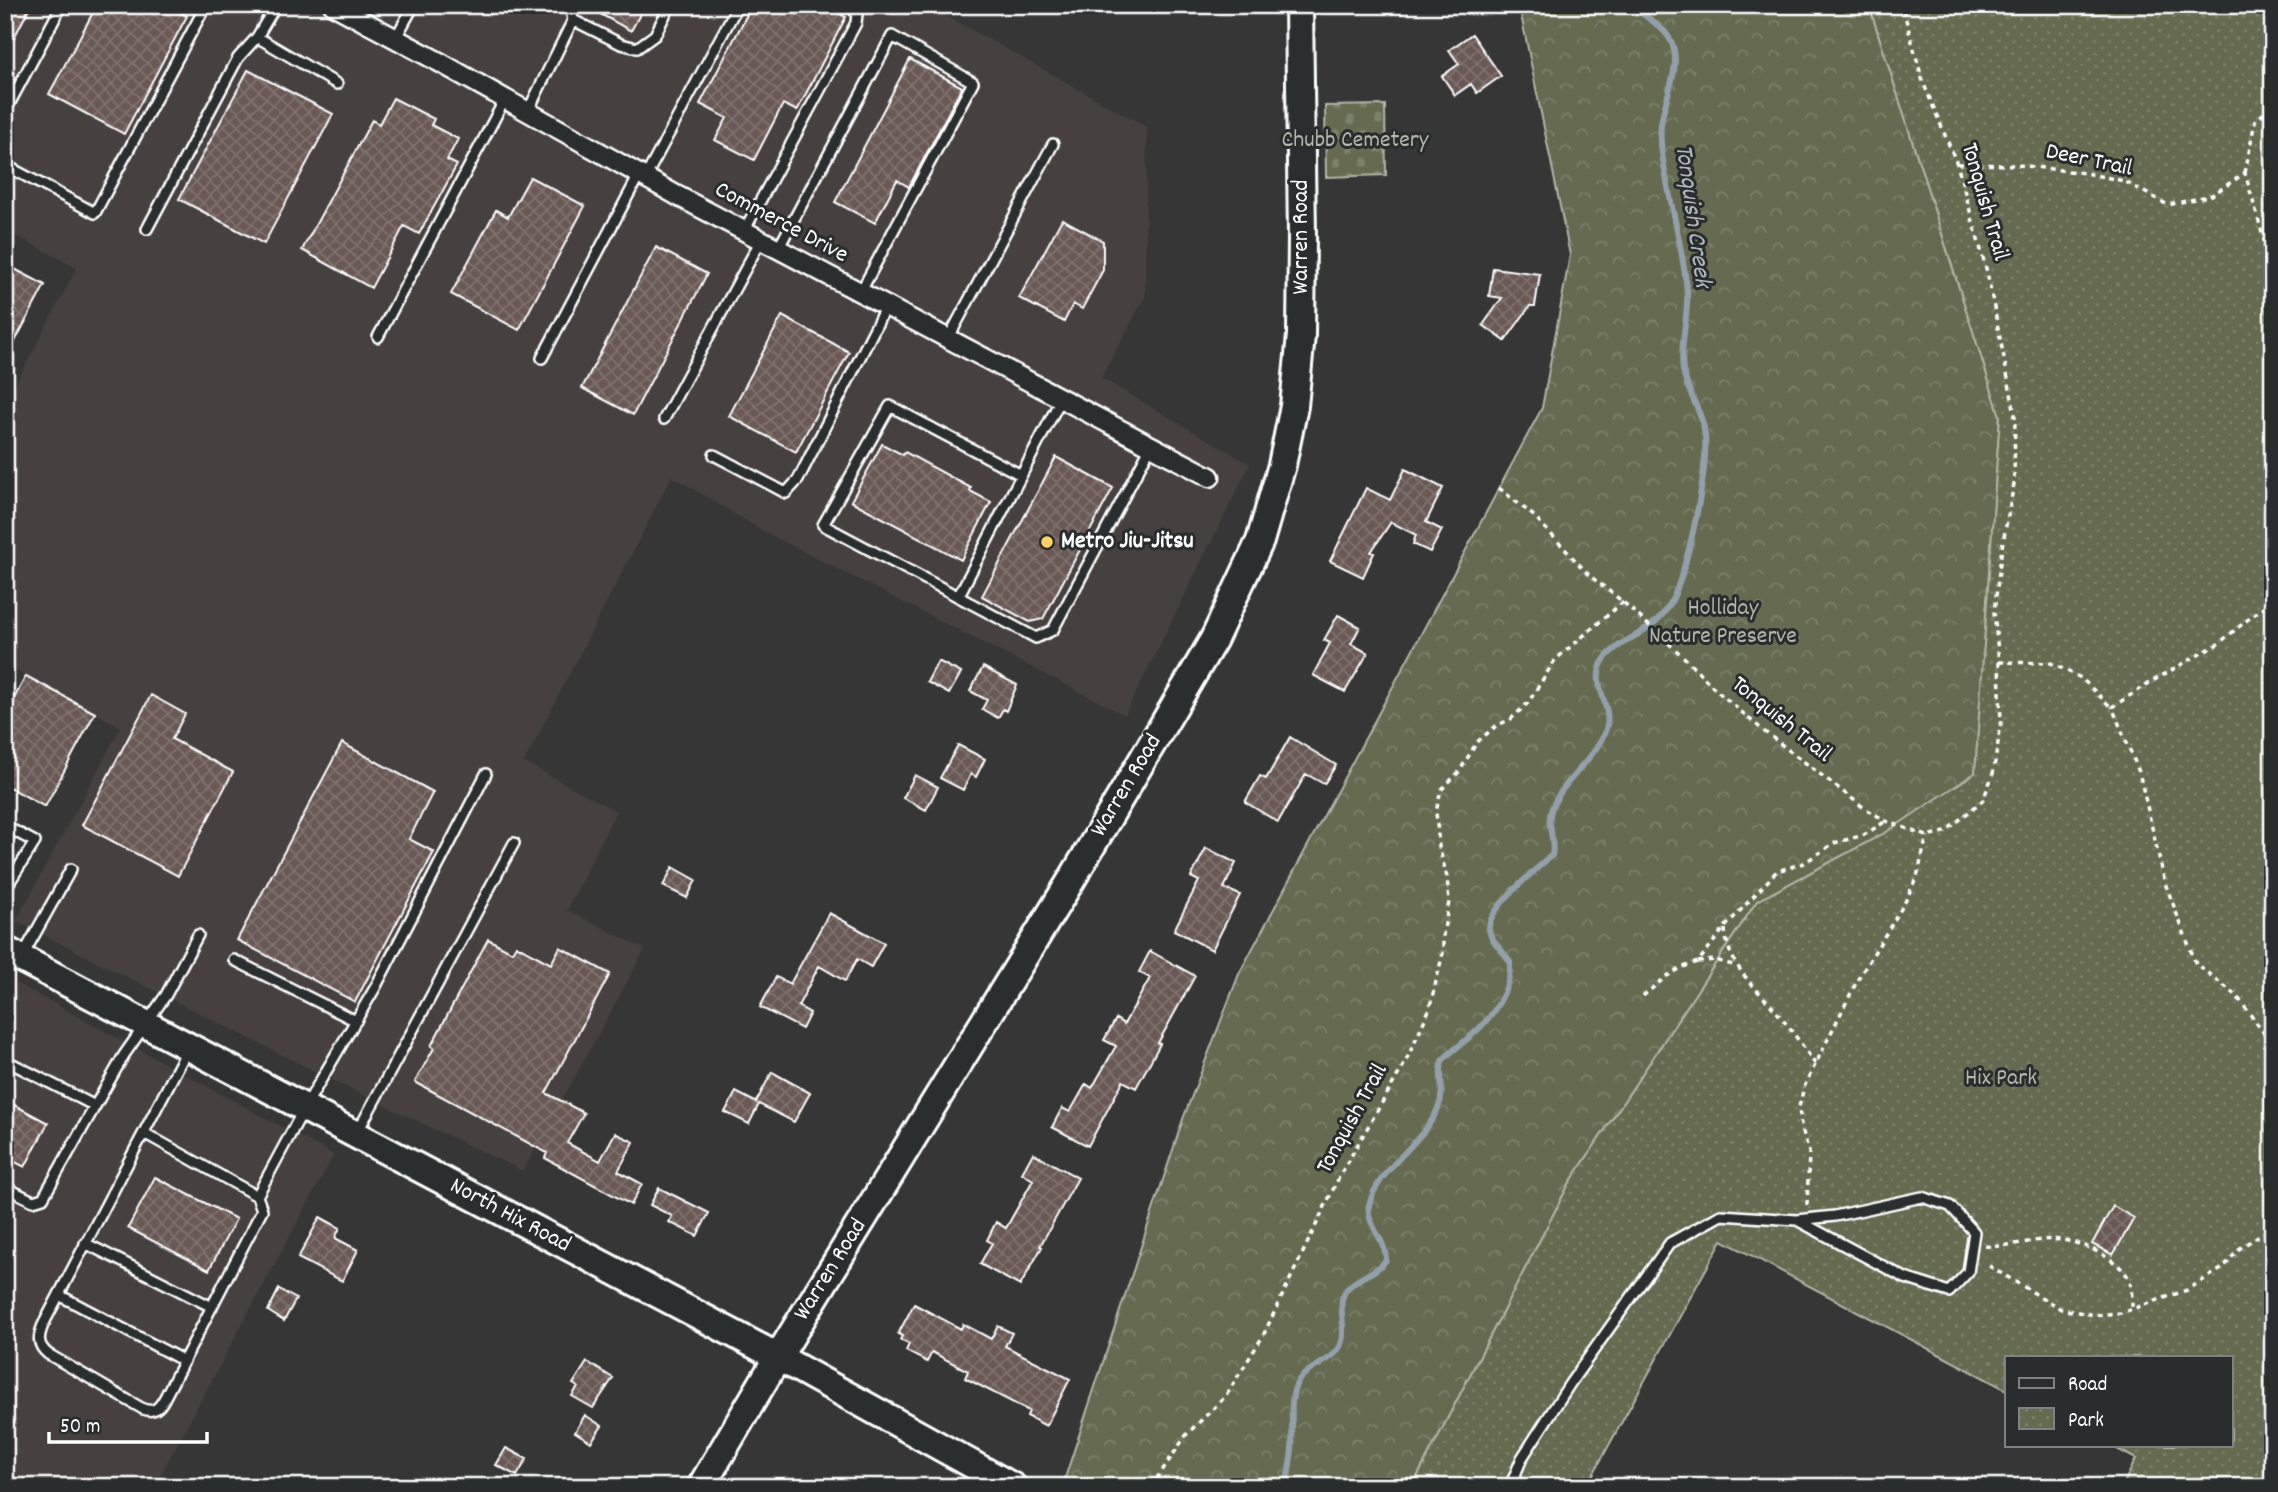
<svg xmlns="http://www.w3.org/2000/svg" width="2278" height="1492" viewBox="0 0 2278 1492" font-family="Dekko,sans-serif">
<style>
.built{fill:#46403f}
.forest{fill:url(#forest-crowns);stroke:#b2b5a8;stroke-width:2}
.cemetery{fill:url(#cemetery-stones);stroke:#b2b5a8;stroke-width:2}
.park{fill:url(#park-dots);stroke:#b2b5a8;stroke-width:2}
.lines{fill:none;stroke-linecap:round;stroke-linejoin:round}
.stream{stroke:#93a0a9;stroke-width:6}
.building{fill:url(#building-cross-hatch);stroke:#fff;stroke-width:2}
.lane-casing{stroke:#fff;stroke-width:14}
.street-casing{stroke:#fff;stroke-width:23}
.secondary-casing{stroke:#fff;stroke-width:32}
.path{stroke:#fff;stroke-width:3.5;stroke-dasharray:5 5;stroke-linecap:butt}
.lane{stroke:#2a2d2e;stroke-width:9}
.street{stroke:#2a2d2e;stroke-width:18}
.secondary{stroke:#2a2d2e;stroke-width:26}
.poi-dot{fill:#ffd166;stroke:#2a2d2e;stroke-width:2.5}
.labels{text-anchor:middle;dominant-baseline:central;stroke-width:6;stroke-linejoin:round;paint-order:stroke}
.park-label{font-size:24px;fill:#b2b5a8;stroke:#2a2d2e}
.street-label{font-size:24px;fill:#fff;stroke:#2a2d2e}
.poi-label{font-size:24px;font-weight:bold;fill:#fff;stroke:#2a2d2e;text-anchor:start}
.water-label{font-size:26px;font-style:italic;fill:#aeb7be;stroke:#2a2d2e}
</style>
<defs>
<pattern id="forest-crowns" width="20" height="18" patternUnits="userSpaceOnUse" patternTransform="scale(1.75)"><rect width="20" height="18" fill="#656b51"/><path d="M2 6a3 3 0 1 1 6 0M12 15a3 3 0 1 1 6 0" fill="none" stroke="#7c816b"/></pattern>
<pattern id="cemetery-stones" width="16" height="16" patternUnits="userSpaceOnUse" patternTransform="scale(1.75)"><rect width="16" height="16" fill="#656b51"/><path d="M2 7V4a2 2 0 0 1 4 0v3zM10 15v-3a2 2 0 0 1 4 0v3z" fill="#7c816b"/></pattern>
<pattern id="park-dots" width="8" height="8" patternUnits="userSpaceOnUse" patternTransform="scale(1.75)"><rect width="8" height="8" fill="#656b51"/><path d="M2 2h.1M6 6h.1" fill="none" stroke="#7c816b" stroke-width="1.8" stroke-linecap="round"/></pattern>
<pattern id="building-cross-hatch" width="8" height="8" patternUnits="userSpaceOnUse" patternTransform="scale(1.75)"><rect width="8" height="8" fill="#6a5954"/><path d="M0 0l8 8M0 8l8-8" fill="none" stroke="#80726e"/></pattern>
</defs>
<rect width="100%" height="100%" fill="#373636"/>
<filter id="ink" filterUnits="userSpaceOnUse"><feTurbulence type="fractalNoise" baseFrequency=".0143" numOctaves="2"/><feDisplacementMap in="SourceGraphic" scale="14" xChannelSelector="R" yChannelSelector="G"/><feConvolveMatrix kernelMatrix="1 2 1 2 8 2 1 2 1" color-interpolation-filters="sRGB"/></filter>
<g filter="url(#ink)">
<path class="built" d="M5,5H927L1147,127L1145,297L1101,378L1250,464L1125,715L763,531L672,476L524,762L616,811L567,910L645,949L523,1171L354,1091L16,921L121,727L5,665V404L77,268L5,230Z
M5,977L334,1155L154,1487H5Z"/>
<path class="forest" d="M1519,5H1869L2000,416L1975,774L1885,833L1757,901L1569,1184L1412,1487H1062L1183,1119L1239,974L1542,408L1570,255Z"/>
<path class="cemetery" d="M1385,105L1386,175L1326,177L1325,106Z"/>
<path class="park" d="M1869,5H2273V1487H2122L2136,1459L2110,1445H2231V1357H2007V1390L1722,1240L1586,1487H1412L1569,1184L1757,901L1885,833L1975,773L2000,416Z"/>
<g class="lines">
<path class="stream" d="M1286,1487C1288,1474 1291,1462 1292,1449C1294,1430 1288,1403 1296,1385C1305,1365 1337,1363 1342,1341C1347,1324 1335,1303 1347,1289C1358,1276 1376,1274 1386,1260C1387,1241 1365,1223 1369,1205C1378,1168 1424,1143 1438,1108C1446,1091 1438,1078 1442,1061C1451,1051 1462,1044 1472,1035C1492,1018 1512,989 1510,962C1505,952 1491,942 1489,930C1486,909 1537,869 1552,855C1556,839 1545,824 1552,808C1563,779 1601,755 1607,725C1611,704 1591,683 1602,663C1618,636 1657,636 1674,596C1689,560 1708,473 1705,435C1703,412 1687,393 1683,370C1679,344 1689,317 1687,291C1683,247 1670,204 1663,160C1661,147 1659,131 1662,118C1666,94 1685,60 1668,36C1660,24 1643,16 1632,5"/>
</g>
<path class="building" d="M5,5H31L5,55Z
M97,5H167L187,16L124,134L49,94Z
M584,5H645L631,31Z
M752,5H824L846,17L797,111L783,104L754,160L715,140L727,118L700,104Z
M1472,34L1501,76L1477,93L1471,84L1455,95L1442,76L1459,64L1449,50Z
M910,59L962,87L909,187L897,180L875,223L835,202Z
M248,70L333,114L264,244L179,199Z
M393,98L434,119L431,125L458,139L447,160L457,165L419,234L404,226L371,288L302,250L372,120L379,124Z
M530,177L585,206L519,330L451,294L496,210L508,217Z
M1062,219L1103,241V270L1082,309L1073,304L1064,322L1019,298Z
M656,247L707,274L633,415L582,388Z
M5,264L45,285L5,360Z
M1493,268L1540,274L1535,306H1530L1505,341L1483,325L1502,298L1489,296Z
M782,316L849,352L796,452L729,416Z
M882,444L903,455L905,452L971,488L970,491L991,502L961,560L851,501Z
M1056,457L1113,488L1043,619L1030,622L982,596Z
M1405,469L1443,488L1426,522L1442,530L1430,552L1413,544L1416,535L1391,522L1371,552L1374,553L1363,577L1330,561L1366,488L1390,500Z
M1338,615L1360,627L1351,644L1368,653L1345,692L1313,675L1330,643L1324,640Z
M938,661L961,673L949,694L927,682Z
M983,667L1017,685L1006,711L1003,709L998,718L982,709L987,700L970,691Z
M26,676L95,713L45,807L5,785V715Z
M151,695L185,714L172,739L233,772L178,876L82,825Z
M1290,737L1336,765L1324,784L1306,774L1278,822L1245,802L1260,776L1266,779Z
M342,743L433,792L409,839L434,852L355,1002L237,940Z
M958,745L985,759L976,777L971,774L963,790L940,778Z
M915,775L938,787L926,810L903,798Z
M1206,848L1236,863L1224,888L1240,895L1212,950L1174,930L1199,881L1191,877Z
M673,867L696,880L687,898L663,886Z
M829,913L884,943L871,967L857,959L845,981L819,966L798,1006L810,1013L802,1029L760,1007L776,977L790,984Z
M488,939L512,952L516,945L551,964L560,947L610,974L546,1093L584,1113L567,1143L600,1161L615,1133L634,1142L618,1171L642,1184L631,1205L545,1158L547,1153L415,1082L434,1048L431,1046Z
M1150,951L1195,976L1158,1043L1160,1044L1136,1088L1123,1081L1088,1146L1052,1127L1062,1108L1070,1112L1086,1084L1092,1088L1116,1046L1104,1040L1116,1019L1124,1024L1150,978L1139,972Z
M772,1072L810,1093L794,1122L759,1104L749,1124L725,1112L736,1092L757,1103L756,1102Z
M5,1100L48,1123L25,1167L5,1157Z
M1033,1153L1078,1178L1040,1246L1042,1247L1020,1286L980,1264L992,1243L987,1240L996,1222L1006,1228L1033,1180L1022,1173Z
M155,1177L236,1219L209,1270L128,1228Z
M659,1188L709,1213L697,1236L669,1222L672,1216L650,1205Z
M2113,1206L2134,1218L2113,1255L2092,1244Z
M320,1217L340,1228L335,1238L358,1250L342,1281L298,1258Z
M279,1289L296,1299L284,1321L268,1311Z
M914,1304L961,1329L963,1324L991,1339L998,1326L1012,1333L1005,1346L1007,1347L1070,1379L1046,1426L1027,1416L1029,1411L965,1378L968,1371L932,1352L927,1362L906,1351L909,1344L900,1340L902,1336L898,1334Z
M587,1362L613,1378L593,1408L572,1396L578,1387L573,1384Z
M585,1415L602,1426L591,1442L575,1432Z
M506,1448L527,1459L517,1476L496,1465Z"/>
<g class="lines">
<g class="lane-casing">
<path id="lane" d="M573,20L621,44L637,48L655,35L670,5
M257,37L337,84
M395,39L414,5
M528,111L573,20L570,5
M5,112L62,5
M5,165L95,213L206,5
M645,178L738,5
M147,229L238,58L257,37L276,5
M744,231L856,23L857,14L850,5
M778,249L892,36L973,82L860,293
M378,337L505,99
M948,339L1053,144
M542,358L639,175
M664,419L761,240
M714,455L786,493L798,480L886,306
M1021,475L890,406L823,525L1036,638L1053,630L1151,446
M958,597L1061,399
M5,826L35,842L5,889
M22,957L71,869
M234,960L356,1021
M5,1060L95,1106
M358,1131L514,843
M144,1133L257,1196L262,1210L164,1399C159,1408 154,1413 143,1409L48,1354C37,1345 38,1337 43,1325L187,1050
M5,1187L33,1201L43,1198L124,1055L166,995L198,935
M257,1196L305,1107L375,988L486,774
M85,1243L212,1307
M59,1295L184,1361
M1510,1487L1522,1458L1571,1382L1670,1243L1721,1215L1797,1220L1835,1216L1922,1197L1950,1206L1974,1232L1968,1272L1949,1292L1905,1278L1797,1220"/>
</g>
<g class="street-casing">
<path id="street" d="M333,5L441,63L676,195L1210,477"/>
</g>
<g class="secondary-casing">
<path id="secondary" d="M5,950L778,1357L1013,1487
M701,1487L778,1357L1072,879L1214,639L1260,541L1282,465L1294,406L1301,335L1302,237L1299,5"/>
</g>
<path class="path" d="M1958,164L2018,165L2085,173L2124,181L2168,205L2212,195L2245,173L2264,240L2273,250
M2245,173L2255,121L2273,105
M1499,488L1535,517L1590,576L1623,602L1687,660L1717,691L1765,732L1863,807L1886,821L1927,836L1945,832L1983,800L1993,774L2001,724L1999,662L1994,612L2002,547L2014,484L2015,414L1987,272L1957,164L1923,82L1902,5
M2273,599L2218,644L2156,679L2112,707L2139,772L2165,883L2196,964L2236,995L2266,1036L2273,1050
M1999,662L2051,663L2081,678L2111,707
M1725,929C1727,964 1754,986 1776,1011C1790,1028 1803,1046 1815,1064
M1698,962L1715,960L1736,966
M1643,996L1667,976L1683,967L1698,962L1725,927L1777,871L1804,863L1834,843L1864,835L1886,821
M1807,1205L1809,1152L1801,1126L1799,1107L1804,1087L1858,979L1904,904L1917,877L1927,836
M1985,1246C2011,1248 2036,1237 2062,1240C2082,1242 2124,1261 2130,1282C2132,1290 2132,1301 2132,1309
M1989,1266L2061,1309L2095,1315L2121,1313L2187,1290L2223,1268L2239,1249L2258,1236L2273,1229
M1151,1487L1187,1434L1225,1397L1263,1336L1340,1175L1405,1063L1429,1010L1443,953V935L1449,902L1447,877L1439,847L1436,812L1441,790L1459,772L1477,742L1496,726L1511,719L1528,703L1555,660L1623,602"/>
<use href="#lane" class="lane"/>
<use href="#street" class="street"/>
<use href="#secondary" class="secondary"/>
</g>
</g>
<circle class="poi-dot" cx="1047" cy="542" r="7"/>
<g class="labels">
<g class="park-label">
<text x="1355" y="141">Chubb Cemetery</text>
<text x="1723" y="609">Holliday<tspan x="1723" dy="28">Nature Preserve</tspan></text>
<text x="2001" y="1079">Hix Park</text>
</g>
<g class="street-label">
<text transform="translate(2089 161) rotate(12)">Deer Trail</text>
<text transform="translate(1984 202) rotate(74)">Tonquish Trail</text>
<text transform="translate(781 223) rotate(28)">Commerce Drive</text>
<text transform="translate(1302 237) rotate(-90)">Warren Road</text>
<text transform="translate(1781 720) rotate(39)">Tonquish Trail</text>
<text transform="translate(1127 786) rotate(-59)">Warren Road</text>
<text transform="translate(1353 1119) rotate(-61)">Tonquish Trail</text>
<text transform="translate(510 1216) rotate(28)">North Hix Road</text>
<text transform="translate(831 1270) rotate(-58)">Warren Road</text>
</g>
<g class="poi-label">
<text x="1061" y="542">Metro Jiu-Jitsu</text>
</g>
<g class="water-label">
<text transform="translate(1692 216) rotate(82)">Tonquish Creek</text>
</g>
</g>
<rect width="2278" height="1492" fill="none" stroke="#2a2d2e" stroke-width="28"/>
<rect x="14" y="14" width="2250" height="1464" fill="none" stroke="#fff" stroke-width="2.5" filter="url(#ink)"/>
<rect x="2005" y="1356" width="228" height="91" fill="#2a2d2e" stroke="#7f8182" stroke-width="2"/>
<rect x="2019" y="1378" width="35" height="10" fill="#2a2d2e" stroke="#7f8182" stroke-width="2"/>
<text x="2068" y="1390" font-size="21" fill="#ffffff">Road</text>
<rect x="2019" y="1408" width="35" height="21" fill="url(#park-dots)" stroke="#7f8182" stroke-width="2"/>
<text x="2068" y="1426" font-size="21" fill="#ffffff">Park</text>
<path d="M49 1432v10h158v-10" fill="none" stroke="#ffffff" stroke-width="3.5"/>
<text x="60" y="1432" font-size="21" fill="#ffffff" stroke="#2a2d2e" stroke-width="5" paint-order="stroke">50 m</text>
</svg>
